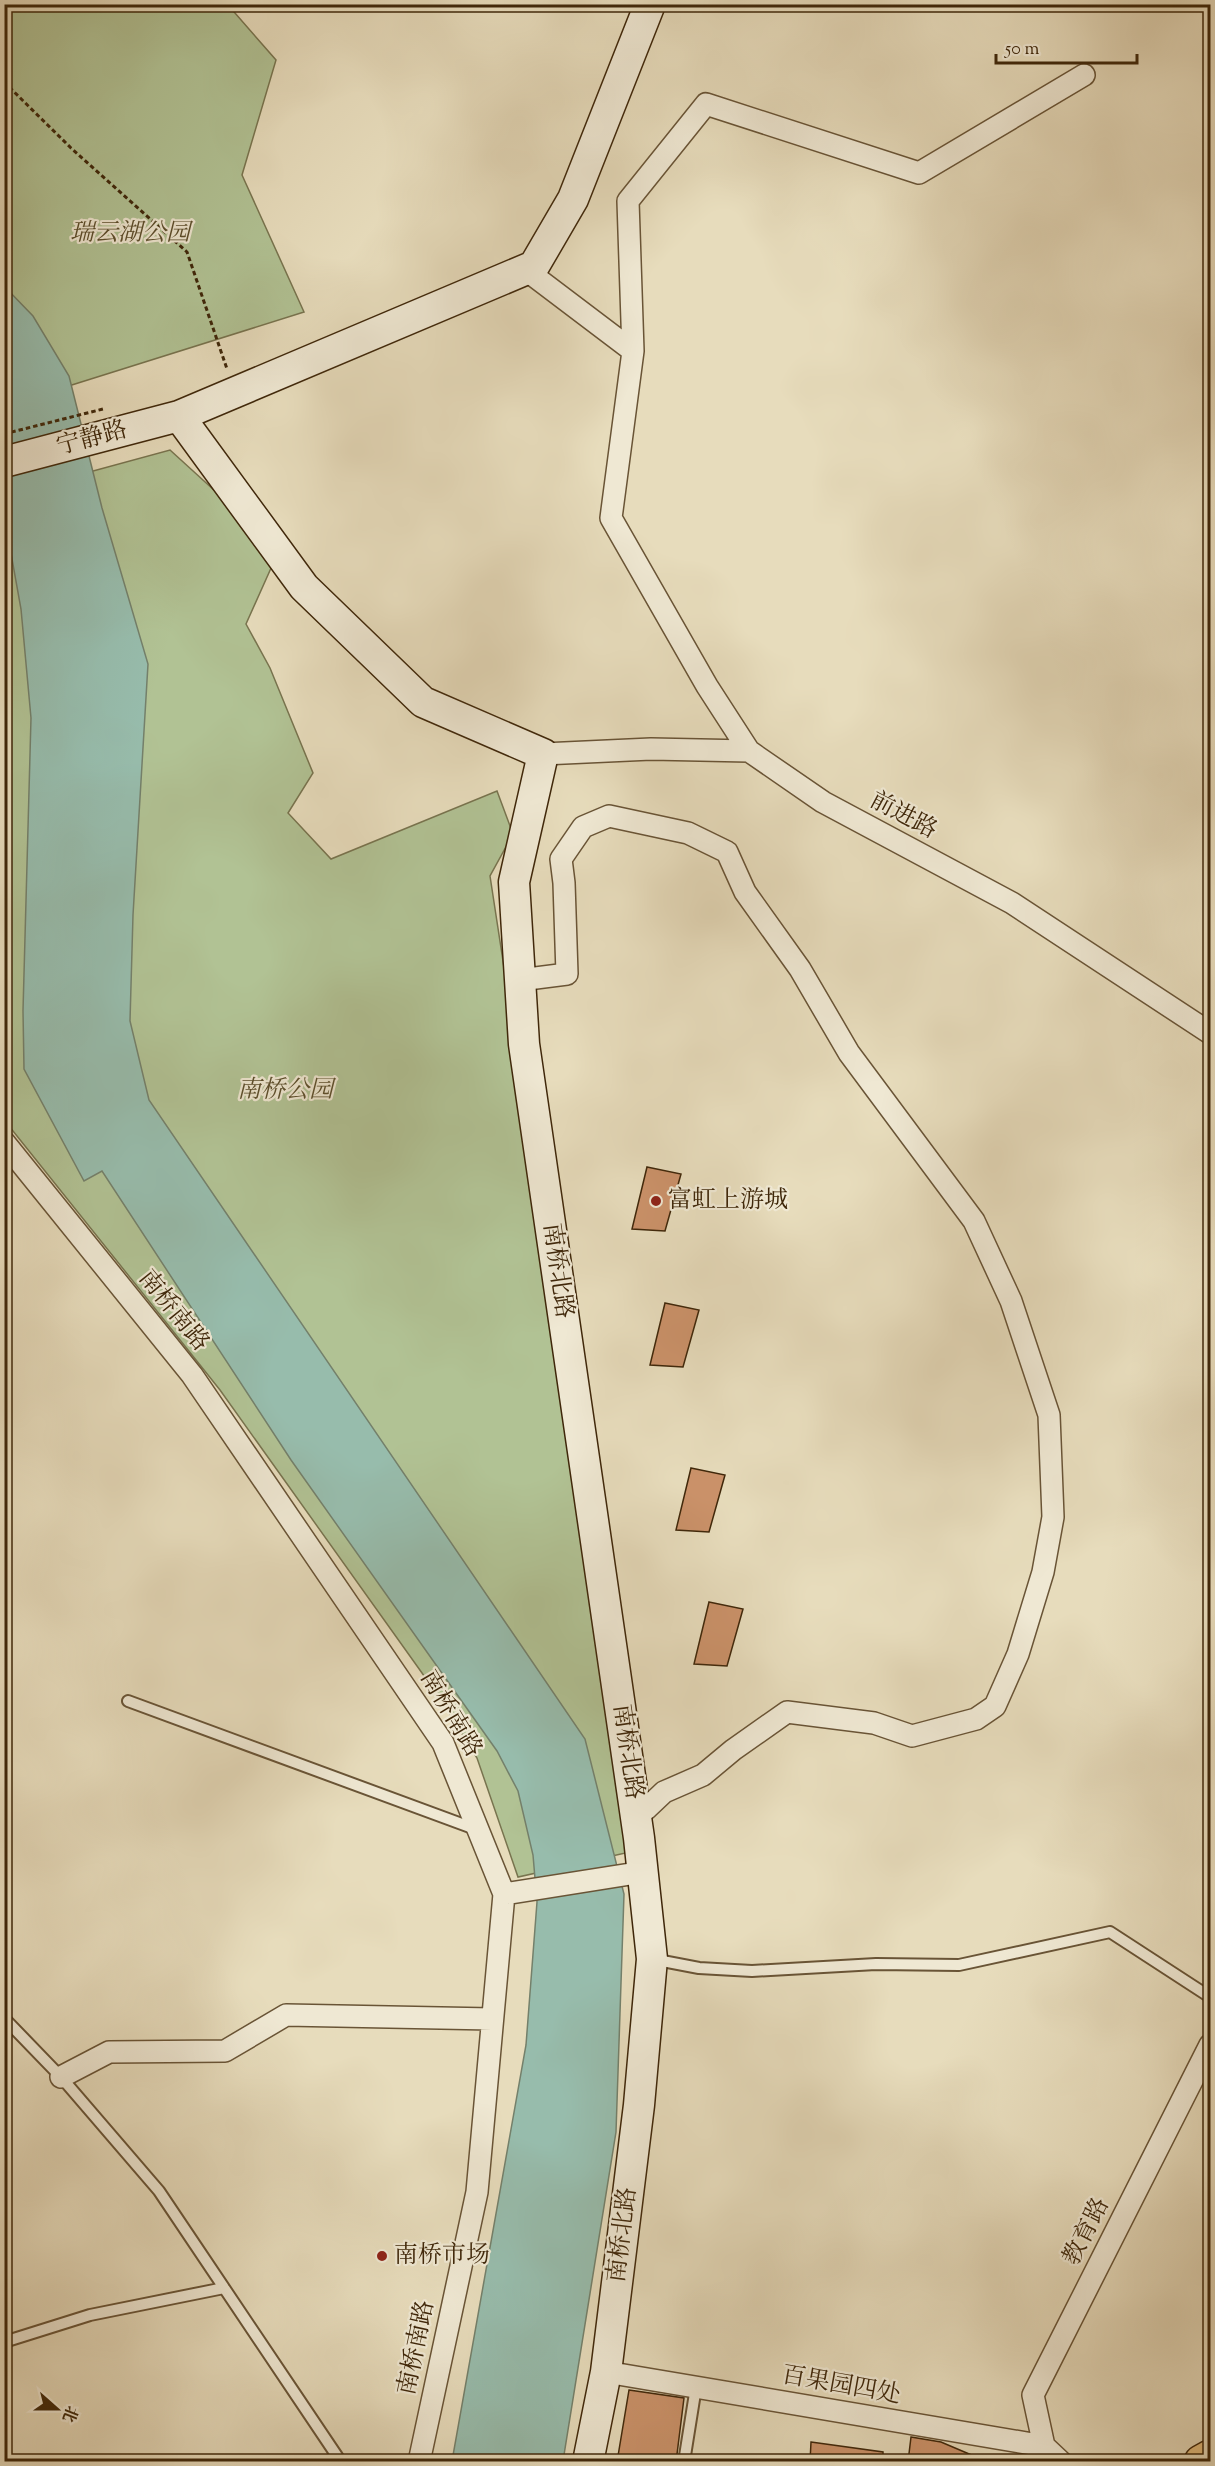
<svg xmlns="http://www.w3.org/2000/svg" width="1215" height="2466" viewBox="0 0 1215 2466" font-family="'Sorts Mill Goudy','Noto Serif SC',serif">
<style>
.green{fill:#b1c294;stroke:#78744f;stroke-width:1.5}
.water{fill:#97bcac;stroke:#74806b;stroke-width:1.5}
.building{fill:#cb926a;stroke:#3f270a;stroke-width:1.5}
.lines{fill:none;stroke-linecap:round;stroke-linejoin:round}
.lane-casing{stroke:#695436;stroke-width:14}
.street-casing{stroke:#695436;stroke-width:24}
.secondary-casing{stroke:#3f270a;stroke-width:33}
.primary-casing{stroke:#3f270a;stroke-width:36}
.path{stroke:#3f270a;stroke-width:3;stroke-dasharray:4.5 3;stroke-linecap:butt}
.lane{stroke:#efe8d3;stroke-width:10}
.street{stroke:#efe8d3;stroke-width:21}
.secondary{stroke:#efe8d3;stroke-width:30}
.primary{stroke:#e4be7e;stroke-width:33}
.poi-dot{fill:#8f2418;stroke:#efe8d3;stroke-width:2}
.labels{text-anchor:middle;dominant-baseline:central;stroke-width:4.5;stroke-linejoin:round;paint-order:stroke}
.park-label{font-size:24px;font-style:italic;fill:#5c4e2c;stroke:#efe8d3}
.street-label{font-size:24px;fill:#3f270a;stroke:#efe8d3}
.poi-label{font-size:24px;fill:#3f270a;stroke:#efe8d3;text-anchor:start}
</style>
<rect width="100%" height="100%" fill="#e7dcbc"/>
<filter id="stains"><feTurbulence type="fractalNoise" baseFrequency=".00333" numOctaves="4"/><feColorMatrix values="0 0 0 0 .2 0 0 0 0 .09 0 0 0 0 .02 0 0 0 .5 -.17"/></filter>
<radialGradient id="worn" r=".72"><stop offset=".6" stop-color="#630" stop-opacity="0"/><stop offset="1" stop-color="#630" stop-opacity=".3"/></radialGradient>
<path class="green" d="M5,5H228L276,60L242,175L304,312L5,406Z
M170,450L215,491L276,557L246,624L270,668L313,773L288,813L331,859L497,791L513,834L490,876L639,1850L518,1877L477,1758L442,1701L220,1390L5,1121V503L16,492Z"/>
<path class="water" d="M4,286L33,316L69,376L102,508L148,664L133,915L130,1021L149,1100L585,1739L624,1894L616,2132L563,2461H452L526,2045L537,1902L533,1855L518,1791L497,1751L291,1460L102,1171L84,1181L24,1069L23,1011L31,718L21,609L5,520Z"/>
<path class="building" d="M647,1167L681,1174L665,1231L632,1229Z
M665,1303L699,1310L683,1367L650,1365Z
M691,1468L725,1475L709,1532L676,1530Z
M709,1602L743,1609L727,1666L694,1664Z
M629,2390L684,2398L676,2462H617Z
M911,2437L941,2442L988,2462H908Z
M811,2442L883,2452V2462H810Z"/>
<g class="lines">
<g class="lane-casing">
<path id="lane" d="M128,1701L478,1830
M652,1959L699,1968L752,1971L876,1964L959,1965L1110,1932L1210,1997
M4,2018L61,2077L159,2191L341,2462
M4,2342L90,2315L224,2288
M684,2462L696,2387"/>
</g>
<g class="street-casing">
<path id="street" d="M526,270L633,351L628,201L706,104L919,173L1084,75
M633,351L611,518L707,686L749,751
M543,754L651,749L749,751L823,802L1012,903L1210,1033
M520,980L567,974L564,883L561,859L583,827L609,816L688,833L727,852L745,892L800,969L849,1053L974,1221L1011,1301L1049,1415L1053,1517L1043,1572L1018,1654L995,1706L976,1719L912,1736L874,1723L787,1712L733,1750L703,1775L664,1792L646,1809
M4,1142L192,1375L443,1743L504,1894L477,2192L419,2462
M504,1894L643,1872
M61,2077L109,2052L225,2051L286,2015L492,2019
M606,2372L1044,2446L1061,2462
M1044,2446L1033,2395L1210,2045"/>
</g>
<g class="secondary-casing">
<path id="secondary" d="M4,462L179,416
M588,2462L606,2372L639,2105L652,1959L639,1838L524,1044L514,882L543,754L423,702L304,587L179,416L534,266L573,199L650,4"/>
</g>
<g class="primary-casing">
<path id="primary" d="M1201,2462L1210,2457"/>
</g>
<path class="path" d="M4,82L71,148L187,252L227,369
M4,434L103,409"/>
<use href="#lane" class="lane"/>
<use href="#street" class="street"/>
<use href="#secondary" class="secondary"/>
<use href="#primary" class="primary"/>
</g>
<g class="poi-dot">
<circle cx="656" cy="1201" r="6"/>
<circle cx="382" cy="2256" r="6"/>
</g>
<g class="labels">
<g class="park-label">
<text x="130" y="234">瑞云湖公园</text>
<text x="285" y="1091">南桥公园</text>
</g>
<g class="street-label">
<text transform="translate(92 439) rotate(-15)">宁静路</text>
<text transform="translate(903 816) rotate(28)">前进路</text>
<text transform="translate(557 1271) rotate(82)">南桥北路</text>
<text transform="translate(173 1311) rotate(51)">南桥南路</text>
<text transform="translate(450 1714) rotate(59)">南桥南路</text>
<text transform="translate(627 1752) rotate(82)">南桥北路</text>
<text transform="translate(1087 2232) rotate(-63)">教育路</text>
<text transform="translate(623 2235) rotate(-83)">南桥北路</text>
<text transform="translate(417 2348) rotate(-78)">南桥南路</text>
<text transform="translate(841 2386) rotate(10)">百果园四处</text>
</g>
<g class="poi-label">
<text x="668" y="1201">富虹上游城</text>
<text x="394" y="2256">南桥市场</text>
</g>
</g>
<rect width="1215" height="2466" fill="none" stroke="#e7dcbc" stroke-width="24"/>
<rect x="6" y="6" width="1203" height="2454" fill="none" stroke="#3f270a" stroke-width="3"/>
<rect x="12" y="12" width="1191" height="2442" fill="none" stroke="#3f270a" stroke-width="1.5"/>
<g transform="translate(57 2409) rotate(111)" stroke="#efe8d3" stroke-width="4.5" paint-order="stroke">
<path d="M0-4.5L10 22L0 15L-10 22Z" fill="#3f270a"/>
<text y="-9" font-size="16" font-weight="bold" text-anchor="middle" fill="#3f270a">北</text>
</g>
<path d="M996 54v9h141v-9" fill="none" stroke="#3f270a" stroke-width="3"/>
<text x="1005" y="54" font-size="18" fill="#3f270a" stroke="#efe8d3" stroke-width="4.5" paint-order="stroke">50 m</text>
<rect width="100%" height="100%" filter="url(#stains)"/>
<rect width="100%" height="100%" fill="url(#worn)"/>
</svg>
